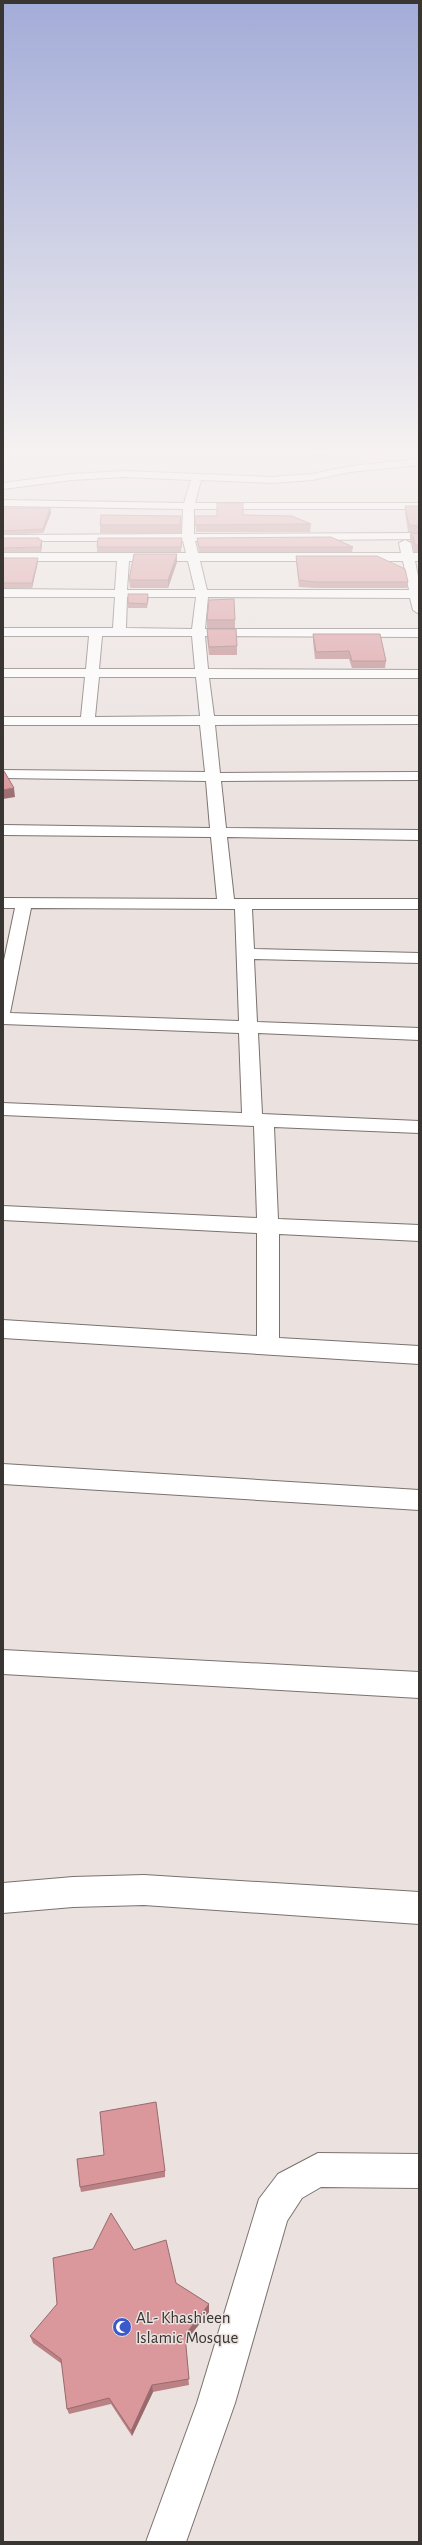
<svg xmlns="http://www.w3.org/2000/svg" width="422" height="2545" viewBox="0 0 422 2545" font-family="'Alegreya Sans',sans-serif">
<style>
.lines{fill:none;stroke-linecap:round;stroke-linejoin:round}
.minor-casing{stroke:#7a726f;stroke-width:2}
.minor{fill:#fff;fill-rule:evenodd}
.wall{fill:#bb8286}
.shaded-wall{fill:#996a6d}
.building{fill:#da979c;stroke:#996a6d}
.labels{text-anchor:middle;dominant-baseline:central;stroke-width:3;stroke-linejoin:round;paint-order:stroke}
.near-poi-label{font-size:17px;fill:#383533;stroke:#ebe2df;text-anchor:start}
</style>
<rect width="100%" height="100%" fill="#ebe2df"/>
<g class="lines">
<g class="minor-casing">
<path id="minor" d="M419,459V465L350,472L312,480L272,483L201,480L195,503H419V509H194V534L419,533V539L195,541L198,553H401L399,543L405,540L411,543L413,553H419V561H415L419,581V614L413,610L410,598L208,597L205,629H419V637L205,636L208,669L419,670V678H209L214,716H419V724L215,725L220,773L419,772V780L221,781L226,828L419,830V840L227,837L234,899H419V909H252L254,949L419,953V963L254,959L257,1022L419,1028V1040L258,1033L262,1114L419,1121V1133L274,1127L278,1219L419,1225V1241L279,1234V1338L419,1346V1364L3,1338V1320L257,1336V1233L3,1220V1206L257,1218L254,1126L3,1115V1103L242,1113L239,1033L3,1024V965L15,908H3V898L217,899L211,837L3,835V825L210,828L206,781L3,778V770L205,772L200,725H3V717H81L85,677H3V669H86L89,636H3V628H113L115,597H3V589L115,590L117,561H3V553H186L183,541H3V535L182,534L183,509L3,506V500L184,503L191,480L124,477L72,480L3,489V483L72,474L124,471L272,477L312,474L350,466ZM129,561H188L195,590H127ZM200,561H403L409,590H207ZM127,597H196L192,629L126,628ZM102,636H192L195,669H99ZM99,677H196L200,716L95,717ZM31,908L235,909L239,1021L10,1013Z
M3,1464L419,1490V1510L3,1484Z
M3,1650L419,1672V1698L3,1674Z
M144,1875L419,1892V1924L144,1905L73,1907L3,1913V1883L73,1877Z
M318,2153L419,2154V2188L321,2187L302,2198L287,2221L235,2403L186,2542H146L197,2403L259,2199L278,2174Z"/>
</g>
<use href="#minor" class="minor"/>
</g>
<path class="wall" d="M309,453H332L331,458L309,457Z
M405,506H419V533L408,532L405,513Z
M50,508L51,513L43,533L3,535V514Z
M243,515L311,524L310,532H196L195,516Z
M181,516V533H100V525Z
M419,533V552H414L412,543L410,541V534Z
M3,538H39V540H42V545L41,552H3Z
M197,538L353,547L352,552H199L197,542Z
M182,542L181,552H97V547Z
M296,556L408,582L407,588H315L299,587L296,562Z
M3,558L38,562L32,588H3Z
M177,562L168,588H130L129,580Z
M149,598L147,608H128V603Z
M207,620H235V628H207Z
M207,629L237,646V655H209L207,638Z
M313,634L386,661L385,668H352L349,659H315L313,641Z
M165,2171V2177L81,2192L80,2187Z
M134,2250L176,2283L209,2304V2312L185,2342L189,2385L153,2392L132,2436L111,2404L69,2414L67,2409L62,2364L33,2343L30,2336Z"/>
<path class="shaded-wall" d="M50,508L51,513L43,533V529Z
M42,540V545L41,552L40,547Z
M177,554V562L168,588V580Z
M38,558V562L32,588V583Z
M14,788L15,797L3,799V790Z
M209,2304V2312L185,2342V2335Z
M152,2385L153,2392L132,2436L131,2431Z"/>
<path class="building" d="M217,503H243V515L292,516L311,524L195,525V516H217Z
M405,506H419V526L409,525Z
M5,508H50L43,529L3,531V514Z
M101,515L181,516L180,525H100Z
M419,533V545H415L413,536L410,534Z
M331,537L353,547H199L197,538Z
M3,538H39V540H42L40,547L3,548Z
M98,538H182L181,547H97Z
M134,554H177L168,580H129Z
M296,556H377L405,569L408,582H315L299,580Z
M3,558H38L32,583H3Z
M128,594H148L147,604L128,603Z
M234,599L235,620H207L209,600Z
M207,629H236L237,646L209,647Z
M313,634H380L386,661H352L349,651L316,652Z
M3,771H4L14,788L3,790Z
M156,2102L165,2171L80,2187L77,2159L104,2155L100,2112Z
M111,2213L134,2250L166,2240L176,2283L209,2304L185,2335L189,2379L152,2385L131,2431L109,2398L67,2409L61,2359L30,2336L57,2304L53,2258L93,2249Z"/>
<linearGradient id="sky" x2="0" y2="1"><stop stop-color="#a3acd8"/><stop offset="0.56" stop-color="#f6f2f1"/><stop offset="1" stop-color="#f6f2f1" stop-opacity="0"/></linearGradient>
<rect width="422" height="809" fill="url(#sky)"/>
<defs>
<g id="mosque-disc" transform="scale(1)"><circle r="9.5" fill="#3b59cb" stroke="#ebe2df"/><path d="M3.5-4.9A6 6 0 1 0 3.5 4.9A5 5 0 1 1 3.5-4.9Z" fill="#fff"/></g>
</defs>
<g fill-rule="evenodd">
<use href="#mosque-disc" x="122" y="2327"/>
</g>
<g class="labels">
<g class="near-poi-label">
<text x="136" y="2317">AL- Khashieen<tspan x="136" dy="20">Islamic Mosque</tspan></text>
</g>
</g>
<rect width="422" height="2545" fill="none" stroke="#383533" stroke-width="8"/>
</svg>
